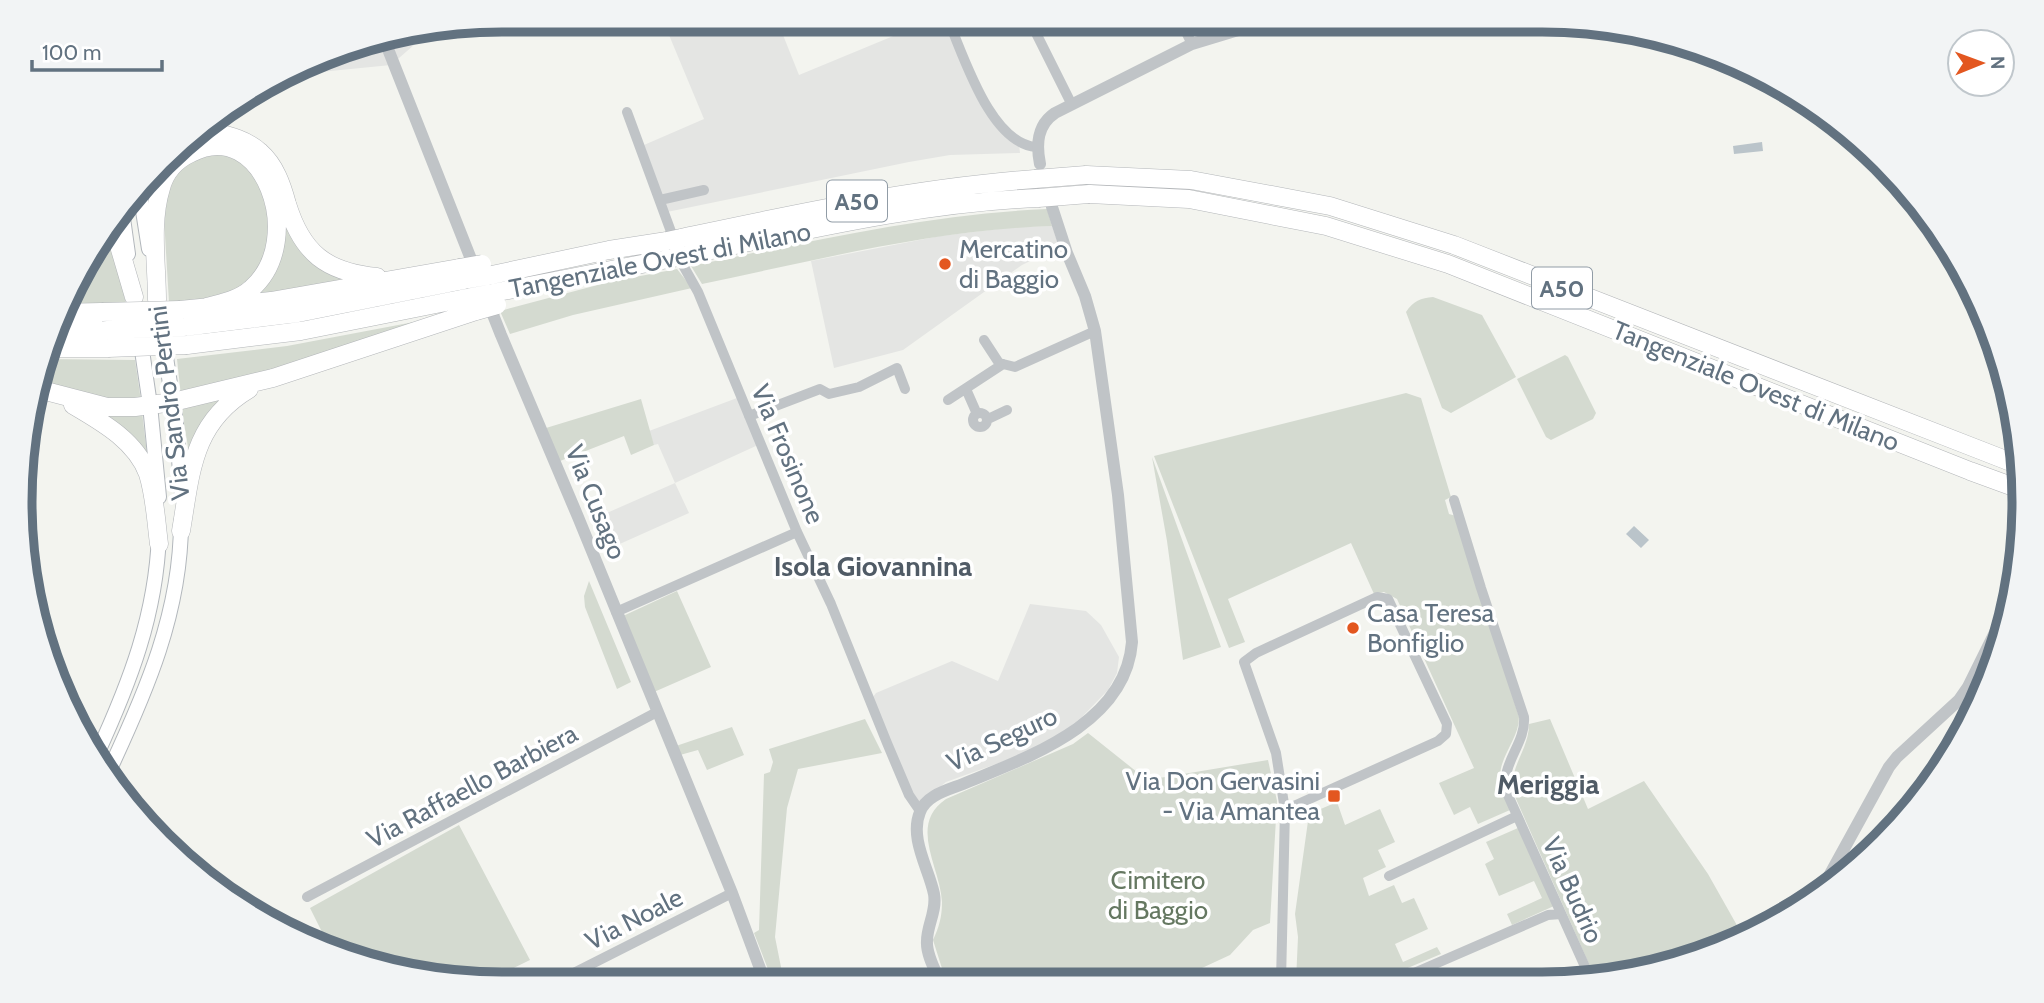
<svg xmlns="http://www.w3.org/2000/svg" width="2044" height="1003" viewBox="0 0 2044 1003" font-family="Cabin,sans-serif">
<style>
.built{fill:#e4e5e3}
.green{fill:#d4dad0}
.water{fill:#bac4ca}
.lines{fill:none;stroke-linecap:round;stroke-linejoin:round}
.secondary-casing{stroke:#b2b7bc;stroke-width:16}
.motorway-casing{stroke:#b3b6b9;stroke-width:19}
.minor{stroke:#c0c4c7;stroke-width:10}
.tertiary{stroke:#c0c4c7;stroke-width:12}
.secondary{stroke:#fff;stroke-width:14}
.motorway{stroke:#fff;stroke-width:18}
.motorway-bridge-casing{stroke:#b3b6b9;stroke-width:19;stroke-linecap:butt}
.motorway-bridge{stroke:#fff;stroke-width:18}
.poi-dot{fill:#e35720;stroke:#fff;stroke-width:2.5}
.labels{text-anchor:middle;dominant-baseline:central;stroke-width:7;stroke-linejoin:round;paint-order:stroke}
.shield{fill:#fff;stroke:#919ca6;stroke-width:2}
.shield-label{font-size:24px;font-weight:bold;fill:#627280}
.poi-label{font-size:26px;fill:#627280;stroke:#fff;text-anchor:start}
.street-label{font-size:26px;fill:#627280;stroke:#fff}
.park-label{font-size:26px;fill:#657861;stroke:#fff}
.neighbourhood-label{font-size:28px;font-weight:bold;fill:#505b66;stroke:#fff}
.rim{fill:none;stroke:#627280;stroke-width:9}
</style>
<rect width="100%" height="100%" fill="#f3f4ef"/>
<path class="built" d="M704,19L777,20L799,75L932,20H947L989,117L1019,145L1020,153L950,155L909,162L667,212L644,145L704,119L669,35Z
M430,31L391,65L290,75L346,45Z
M1052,226L1059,247L1022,265L903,350L834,368L811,261L940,236L1014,227Z
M737,398L758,445L675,483L689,513L613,547L600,516L675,483L658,444L654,445L649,431Z
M1030,604L1086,611L1101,625L1119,657L1117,673L1108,690L1082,717L1053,740L1032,751L946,782L920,803L913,797L873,697L876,693L952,661L998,681Z"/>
<path class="green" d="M197,131C217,136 241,141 258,155C286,178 280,221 301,248C311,262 327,268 341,275L345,283L247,299C256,291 267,283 273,272C306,217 255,108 184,150C164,163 156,180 152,203L148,183Z
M199,153L232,154L265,185L273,238L252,282L219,298L169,302L163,202L168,180Z
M1047,209L1052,226C933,230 817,260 702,284L691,266C809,242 926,214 1047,209Z
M109,224L126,304L62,305L100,234Z
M677,269L692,288L573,315L510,334L500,311L609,282Z
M1433,297L1482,315L1516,377L1451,413L1442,408L1406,312C1413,301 1421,298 1433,297Z
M414,322L415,326L181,396L177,359L287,346Z
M1565,355L1568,357L1596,413L1593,419L1551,440L1546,437L1517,379Z
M43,359L135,360L141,401L114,402L37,381Z
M1406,393L1421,398L1451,497L1445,500L1449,514L1456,516L1519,717C1519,739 1500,755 1500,777C1500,788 1506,799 1510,810L1478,824L1470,807L1454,815L1439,783L1474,768L1397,599L1384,592L1374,594L1351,543L1228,599L1245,642L1229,648L1154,456Z
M229,395L190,459L181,405Z
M641,399L654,445L631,455L624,436L560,461L546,428Z
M93,411L142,412L148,462Z
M1152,457L1221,647L1183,660L1167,541Z
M589,581L631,682L617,689L585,607L584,596Z
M677,591L711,667L654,692L623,616Z
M865,719L882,753L798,769L787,808L775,937L784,982H773L754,933L759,930L764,774L770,772L773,762L769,749Z
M1550,719L1588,809L1644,781L1708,874L1743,936L1698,958L1605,980H1596L1513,792C1509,766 1529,750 1529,724Z
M732,727L744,755L707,770L698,750L680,755L676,746Z
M1088,733L1147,780L1268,760L1277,801L1270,923L1253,930L1230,955L1174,981H946L933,940C939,927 942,917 942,902C940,866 908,825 946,799L1073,744Z
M1337,802L1345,825L1380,809L1395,842L1378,850L1386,867L1363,878L1369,896L1394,885L1402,903L1414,898L1428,929L1395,944L1403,962L1437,947L1441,954L1379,980L1296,981L1298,937L1295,914L1309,814Z
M459,825L530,960L483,983H470L377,967L331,950L310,908Z
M1518,828L1554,906L1512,925L1507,914L1542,898L1534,881L1499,896L1485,864L1494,859L1486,842Z"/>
<path class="water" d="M1762,142L1763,151L1734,154L1733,146Z
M1634,526L1649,540L1641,548L1626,534Z"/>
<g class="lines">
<g class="secondary-casing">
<path id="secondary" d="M140,192L149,249
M122,211L128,254
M160,317L176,424L182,495
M140,337L150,405L159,497
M97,754C130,682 156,615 159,535
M109,771C146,692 181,612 181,522"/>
</g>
<g class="motorway-casing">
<path id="motorway" d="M199,128C220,134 244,137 260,152C275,165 282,185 287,204C302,253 326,272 377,277
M1086,175L1191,180L1330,206L1454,245L2021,466
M1089,194L1189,199L1326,226L1448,264L1970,471L2022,490
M112,222L134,297
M681,238C799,213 914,188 1035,179
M687,255C803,231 919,203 1038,198
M487,276L609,250L667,241
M493,293L673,258
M157,300C157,265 150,223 161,188C165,172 176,160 191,153C263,115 308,240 251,289C239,300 221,303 207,307
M180,310L271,301L459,268
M58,313L102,312
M184,327L298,313L464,280
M52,330H107
M187,345L301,331L471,297
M47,348H108
M34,388L107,407H135L173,402L273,378L476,311
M73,405C102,422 136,441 148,474C155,496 156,521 159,544
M181,531C191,472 192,423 249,389"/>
</g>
<path class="minor" d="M948,20C964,56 990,143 1036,147
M1034,20L1030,21L1071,103
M1180,20L1192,44
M627,112L684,267L698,292L797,532L831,604L887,743L909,795L920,811
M660,200L704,190
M984,340L999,363L1015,367L1095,331
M966,389L977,414
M948,400L1003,364
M973 420a7 7 0 1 1 14 0a7 7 0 1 1-14 0Z
M749,416L820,389L829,394L859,387L897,368L905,389
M988,419L1007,410
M1454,500L1481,588L1524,717C1526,745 1499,764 1507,793L1591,980
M616,612L797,532
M1389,876L1517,816
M307,897L657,712
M1398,980L1548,915L1561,914
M1281,981L1285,810L1276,753L1244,662L1256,653L1377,597L1388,599L1447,724L1446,734L1438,741L1285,810
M554,983L732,893"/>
<path class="tertiary" d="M384,39L501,335L578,517L732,893L765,982
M1040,164C1036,144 1037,125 1055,113L1192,44L1271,20
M1818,896L1889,767L1897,757L1959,700L1968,687L2014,594
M940,981C935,970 926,954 927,941C927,925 937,911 934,894C929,869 909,838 920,812C926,795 948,790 963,784C1028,757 1126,724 1132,642L1118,495L1095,331L1085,296L1067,253L1052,207"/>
<use href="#secondary" class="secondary"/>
<use href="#motorway" class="motorway"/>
<g class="motorway-bridge-casing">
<path id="motorway-bridge" d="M1035,179L1086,175
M1038,198L1089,194
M667,241L681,238
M673,258L687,255
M459,268L482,264
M464,280L487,276
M471,297L493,293
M476,311L497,305
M102,312L180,310
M107,330L184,327
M108,348L187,345"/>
</g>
<use href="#motorway-bridge" class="motorway-bridge"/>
</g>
<g class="poi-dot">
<circle cx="945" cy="264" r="7"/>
<circle cx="1353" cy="628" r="7"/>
<rect x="1327" y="789" width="14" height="14" rx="3.5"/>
</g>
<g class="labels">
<g class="shield">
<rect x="827" y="180.5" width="60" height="41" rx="5"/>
<rect x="1532" y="267.5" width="60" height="41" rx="5"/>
</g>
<g class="shield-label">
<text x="857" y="201">A50</text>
<text x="1562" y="288">A50</text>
</g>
<g class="poi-label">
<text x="959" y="249">Mercatino<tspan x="959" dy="30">di Baggio</tspan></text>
<text x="1367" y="613">Casa Teresa<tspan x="1367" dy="30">Bonfiglio</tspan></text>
<text x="1320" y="781" text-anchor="end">Via Don Gervasini<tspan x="1320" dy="30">- Via Amantea</tspan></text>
</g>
<g class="street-label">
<text transform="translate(660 260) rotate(-11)">Tangenziale Ovest di Milano</text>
<text transform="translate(1756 386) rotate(22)">Tangenziale Ovest di Milano</text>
<text transform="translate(169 403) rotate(-97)">Via Sandro Pertini</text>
<text transform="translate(788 454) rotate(67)">Via Frosinone</text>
<text transform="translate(596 502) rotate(68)">Via Cusago</text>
<text transform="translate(1002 739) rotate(-25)">Via Seguro</text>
<text transform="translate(472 786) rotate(-28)">Via Raffaello Barbiera</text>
<text transform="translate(1573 890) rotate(66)">Via Budrio</text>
<text transform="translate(634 919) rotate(-27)">Via Noale</text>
</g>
<g class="park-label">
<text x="1158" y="880">Cimitero<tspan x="1158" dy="30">di Baggio</tspan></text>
</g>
<g class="neighbourhood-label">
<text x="873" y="566">Isola Giovannina</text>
<text x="1548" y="784">Meriggia</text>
</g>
</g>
<path d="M0 0H2044V1003H0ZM502 32H1542A470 470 0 0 1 2012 502V502A470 470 0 0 1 1542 972H502A470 470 0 0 1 32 502V502A470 470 0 0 1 502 32Z" fill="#f2f4f5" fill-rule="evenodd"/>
<path class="rim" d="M502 32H1542A470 470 0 0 1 2012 502V502A470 470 0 0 1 1542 972H502A470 470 0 0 1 32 502V502A470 470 0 0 1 502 32Z"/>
<g transform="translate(1981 63) rotate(89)"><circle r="33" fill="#ffffff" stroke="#c0c7cc" stroke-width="2"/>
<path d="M0-5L12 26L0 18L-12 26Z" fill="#e35720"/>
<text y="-10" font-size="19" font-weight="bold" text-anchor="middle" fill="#627280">N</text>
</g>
<path d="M32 60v10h130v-10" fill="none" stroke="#627280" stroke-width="3.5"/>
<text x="42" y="60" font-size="21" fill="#627280" stroke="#ffffff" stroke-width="5" paint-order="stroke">100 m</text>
</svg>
